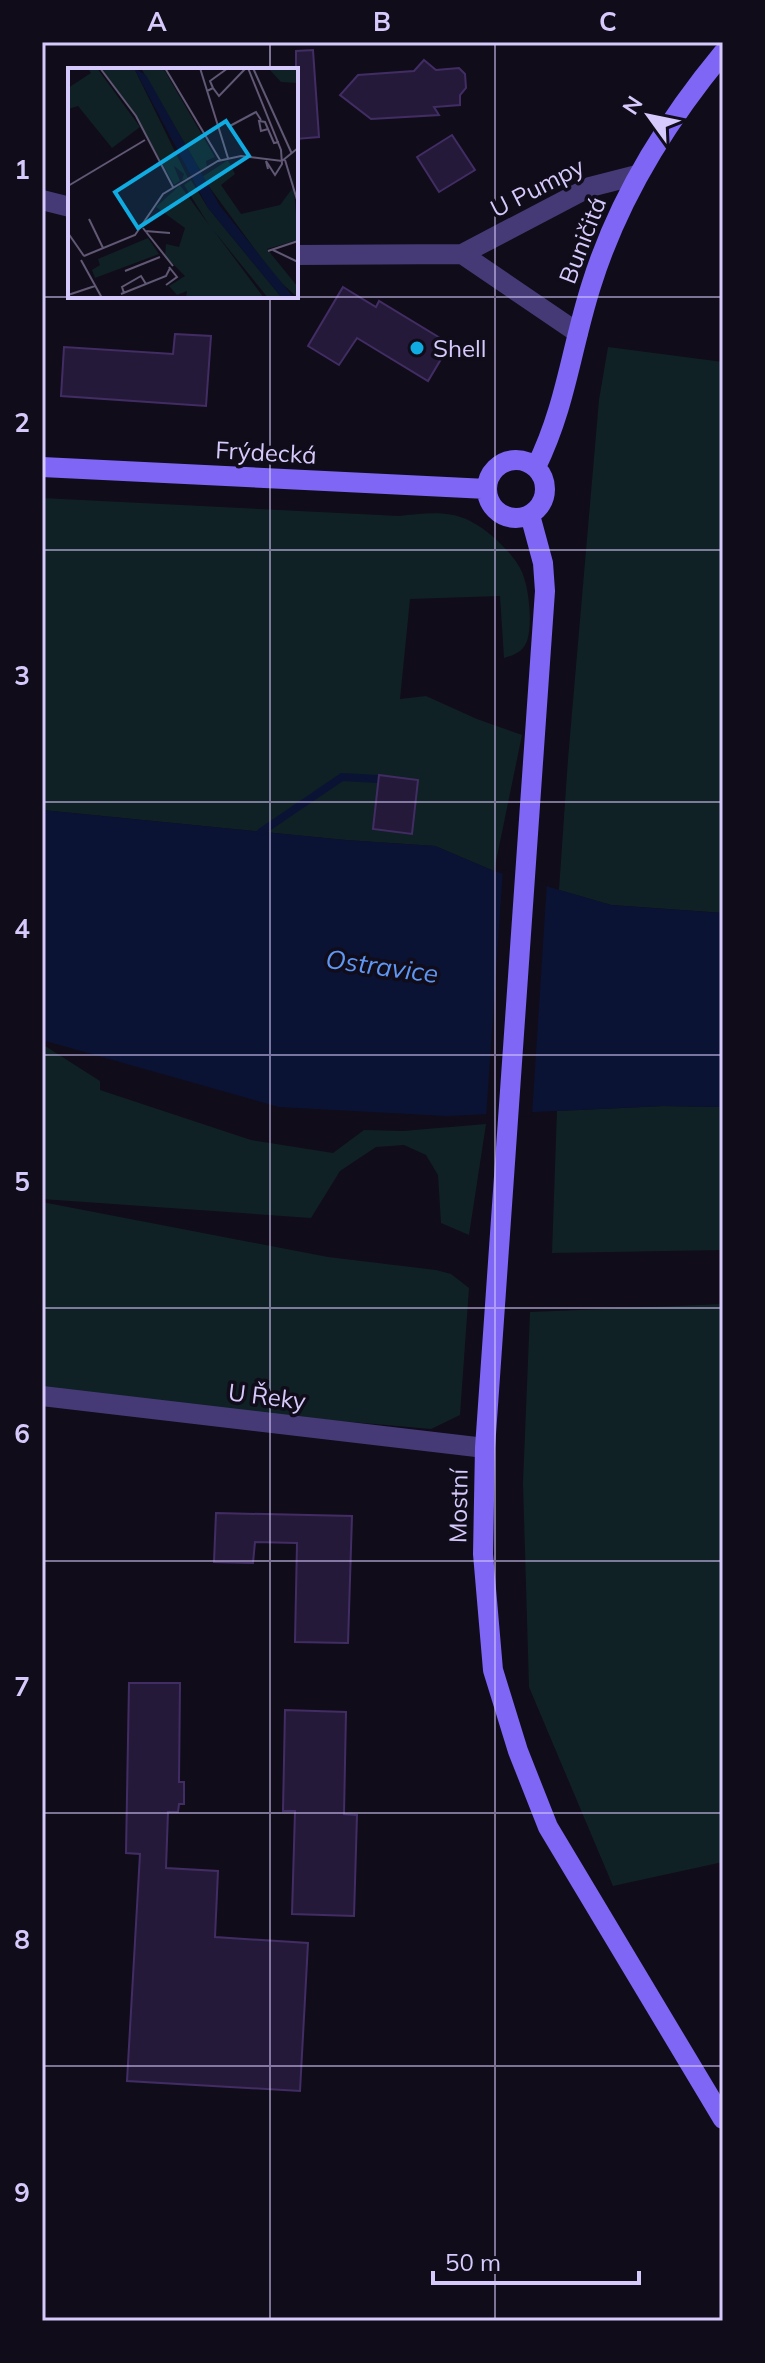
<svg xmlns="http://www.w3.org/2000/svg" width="765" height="2363" viewBox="0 0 765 2363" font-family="Mulish,sans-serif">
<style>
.green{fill:#0f2124}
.water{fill:#0b1334}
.pier{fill:#110c1a}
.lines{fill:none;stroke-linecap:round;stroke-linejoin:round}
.stream{stroke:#0b1334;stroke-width:8}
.building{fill:#25193a;stroke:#412d64;stroke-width:2}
.minor{stroke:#463a76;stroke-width:20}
.secondary{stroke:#8066f5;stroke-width:20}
.grid{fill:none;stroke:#d6c9fb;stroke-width:2;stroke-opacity:0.55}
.poi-dot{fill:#0fabe1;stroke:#110c1a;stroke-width:3}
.labels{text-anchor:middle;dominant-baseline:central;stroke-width:7;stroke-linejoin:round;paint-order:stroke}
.street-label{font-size:24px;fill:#d6c9fb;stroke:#110c1a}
.poi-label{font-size:24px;fill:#d6c9fb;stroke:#110c1a;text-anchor:start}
.water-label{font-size:26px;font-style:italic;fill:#5e97f4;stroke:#110c1a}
.inset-road{fill:none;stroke:#605874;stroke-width:2}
.view{fill:#0fabe1;fill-opacity:0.15;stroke:#0fabe1;stroke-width:4}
.inset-edge{fill:none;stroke:#d6c9fb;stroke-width:4}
.neatline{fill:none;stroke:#d6c9fb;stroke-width:3}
.grid-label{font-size:26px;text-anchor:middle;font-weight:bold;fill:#d6c9fb}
</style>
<rect width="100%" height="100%" fill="#110c1a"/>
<path class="green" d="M608,347L723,362V913L611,905L559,890L568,759L599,400Z
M42,498L399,516C421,514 444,510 466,519C485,527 510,550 520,568C529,584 533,623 527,641C523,652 514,655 504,658L500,596L410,599L400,699L426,696L477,719L522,735L494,871L435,846L345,840L42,810Z
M42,1044L100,1081V1090L251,1140L333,1153L364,1130L403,1131L486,1124L469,1235L441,1223L438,1175L426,1155L404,1145L376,1147L340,1171L311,1218L42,1199Z
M663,1106L723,1107V1250L552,1253L557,1111Z
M42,1202L328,1257L436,1270L451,1274L469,1288L460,1415L431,1429L42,1395Z
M723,1304V1862L613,1886L529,1687L523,1483L530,1312Z"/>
<path class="water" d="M42,810L345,840L435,846L494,871L611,905L723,913V1107L663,1106L447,1116L279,1107L42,1040Z"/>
<path class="pier" d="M503,869L547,882L532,1116L486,1118Z"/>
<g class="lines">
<path class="stream" d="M261,832L342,777L378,779"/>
</g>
<path class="building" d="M313,50L319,137L296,139V51Z
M424,60L436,70L459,68L465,74L466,88L460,95V105L434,107L439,115L371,119L340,95L358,75L414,71Z
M452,135L475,170L439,192L417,157Z
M343,287L376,307L379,301L450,344L428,381L357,338L339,365L308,346Z
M175,334L211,336L206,406L61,396L64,347L173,354Z
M379,775L418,780L412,834L373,829Z
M216,1513L352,1516L348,1643L295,1642L297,1543L255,1542L253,1563L214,1562Z
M129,1683H180L179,1782H184V1804H179L178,1812H168L166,1868L218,1871L215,1937L308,1943L300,2091L127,2081L140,1854L126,1853Z
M285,1710L346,1712L344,1814L357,1815L354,1916L292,1914L295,1811H283Z"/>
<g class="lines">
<path class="minor" d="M42,200L70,207
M462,254L590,187L637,175
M296,255L462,254L578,333
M42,1396L485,1448"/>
<path class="secondary" d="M487 489a29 29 0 1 1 58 0a29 29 0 1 1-58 0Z
M42,467L487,489
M536,467C566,406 571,349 591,286C618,199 665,123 723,53
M530,515L543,563L545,591L485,1448L483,1554L493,1670L518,1751L548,1827L723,2119"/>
</g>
<path class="grid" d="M270,42V70M495,42V2321M270,296V2321M42,297H723M42,550H723M42,802H723M42,1055H723M42,1308H723M42,1561H723M42,1813H723M42,2066H723"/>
<circle class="poi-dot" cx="417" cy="348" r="8"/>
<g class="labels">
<g class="street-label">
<text transform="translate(537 187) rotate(-27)">U Pumpy</text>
<text transform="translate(582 240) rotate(-69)">Buničitá</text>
<text transform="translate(266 452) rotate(3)">Frýdecká</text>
<text transform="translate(267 1396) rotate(7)">U Řeky</text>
<text transform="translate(458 1506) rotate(-89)">Mostní</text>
</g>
<g class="poi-label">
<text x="433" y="348">Shell</text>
</g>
<g class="water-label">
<text transform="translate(382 966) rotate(8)">Ostravice</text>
</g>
</g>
<g transform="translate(68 68)">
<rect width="230" height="230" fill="#110c1a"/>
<path d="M20,0H29L72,59L44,80L10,38L0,41V20L23,5ZM33,0H66L120,110L114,112L116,106L106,98L112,113L106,117L68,48ZM73,0H95L147,89L138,93L139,99L132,102ZM200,0H230V15L213,14ZM160,92L167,106L153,117L173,146L212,137L224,121L225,108L230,172L199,181L230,219V230L208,210L134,109ZM123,112L140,140L214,230H200L146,163L196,230H118L119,223L109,227L101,218L117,208L97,188L98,176L111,179L117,160L88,139L112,117L141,157L116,117ZM80,170L91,186L27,210L24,202L32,197L30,191Z" fill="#0f2124"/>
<path d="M66,0L78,7L152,138L226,230H214L140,140Z" fill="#0b1334"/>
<path class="inset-road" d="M32,0L68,48L105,119M97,0L152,92M132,0L160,90M180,0L213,82L214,96L207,107L198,93L200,101M185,0L224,86M145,20L142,13L160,0M139,23L145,20L151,28L177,1M160,59L188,44L193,52M200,61L193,63L191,53L197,54L206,75L211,74M217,92L230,135M0,118L77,72M21,151L35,180M75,160L105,198M77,163L102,165M0,165L16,188M205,182L230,194M200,183L230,173M16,188L67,167L95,126L150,93L173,88L214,93L230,80M13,192L34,230M57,203L92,189M98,217L109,209L101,199M56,225L54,219L73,208L78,216M53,226L98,208L102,200M0,227L27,218"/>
<path class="view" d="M158,53L181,88L70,160L47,124Z"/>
<rect width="230" height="230" class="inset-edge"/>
</g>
<rect width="765" height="2363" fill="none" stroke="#110c1a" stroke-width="88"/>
<g transform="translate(649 116) rotate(303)" stroke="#110c1a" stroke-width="6" paint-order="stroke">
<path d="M0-6L14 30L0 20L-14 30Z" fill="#d6c9fb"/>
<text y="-12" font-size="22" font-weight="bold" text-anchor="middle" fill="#d6c9fb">N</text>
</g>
<path d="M433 2271v12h206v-12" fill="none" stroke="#d6c9fb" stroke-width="4"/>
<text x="445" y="2271" font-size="24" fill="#d6c9fb" stroke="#110c1a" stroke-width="6" paint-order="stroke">50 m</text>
<rect x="44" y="44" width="677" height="2275" class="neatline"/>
<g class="grid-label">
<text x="157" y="31">A</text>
<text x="382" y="31">B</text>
<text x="608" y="31">C</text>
<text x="22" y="179">1</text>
<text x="22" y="432">2</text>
<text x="22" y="685">3</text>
<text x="22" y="938">4</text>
<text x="22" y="1191">5</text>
<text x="22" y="1443">6</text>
<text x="22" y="1696">7</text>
<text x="22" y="1949">8</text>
<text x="22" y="2202">9</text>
</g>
</svg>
